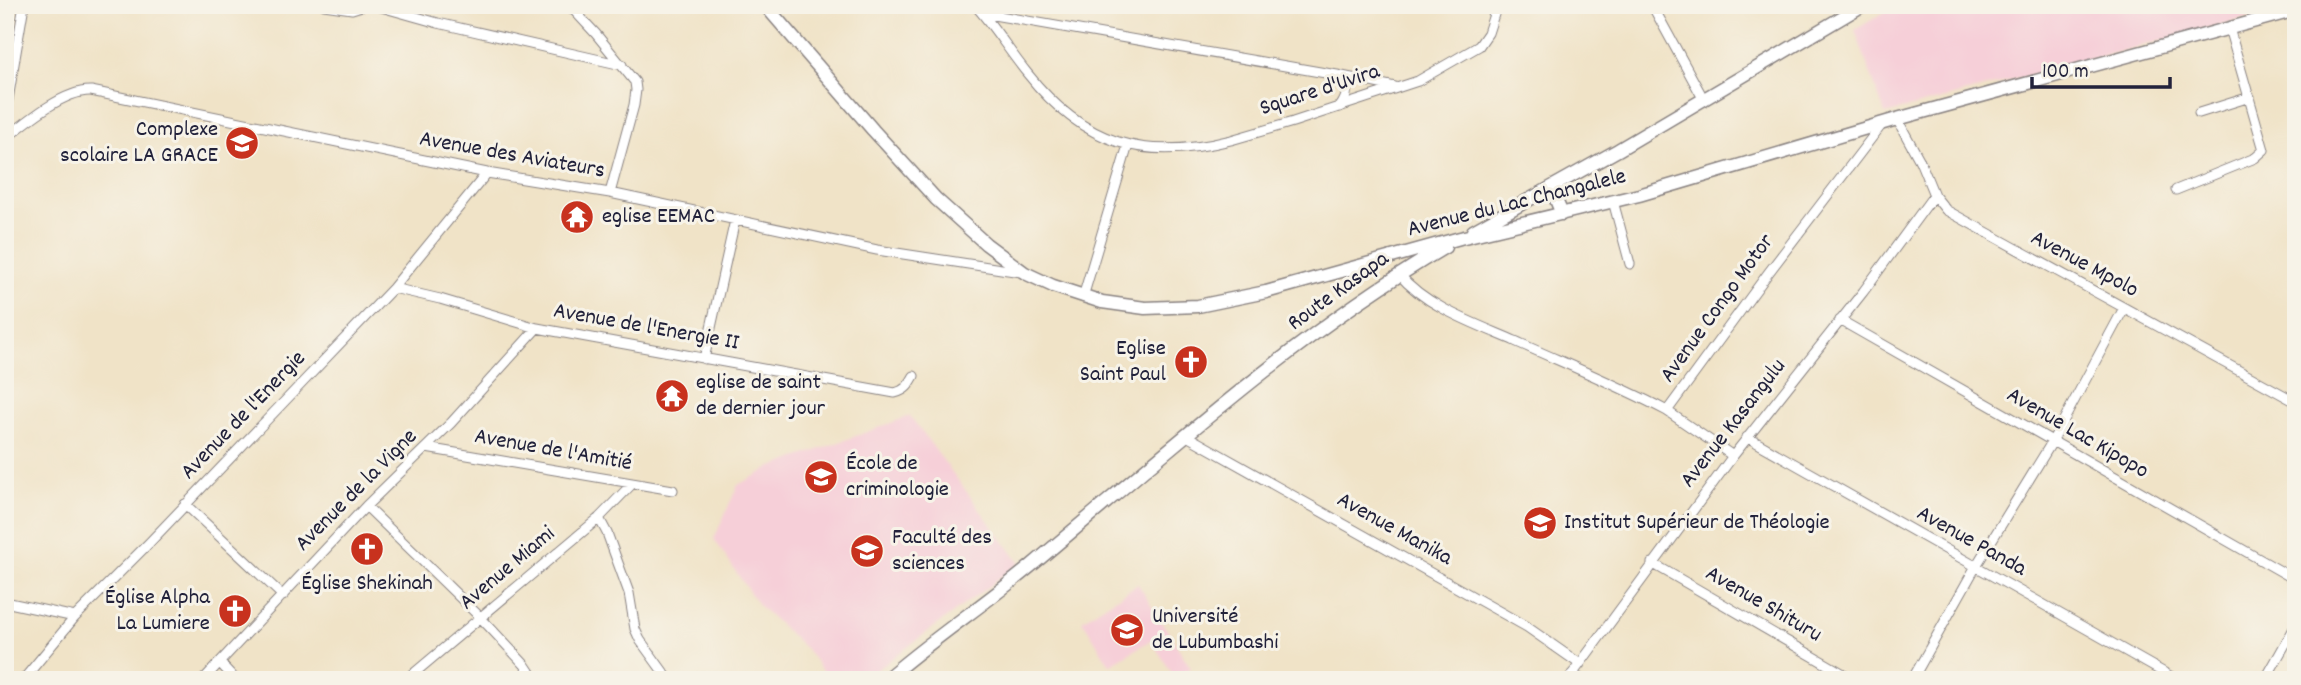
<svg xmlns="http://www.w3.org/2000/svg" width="2301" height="685" viewBox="0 0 2301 685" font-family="Dekko,sans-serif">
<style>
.built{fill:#f6cfd8}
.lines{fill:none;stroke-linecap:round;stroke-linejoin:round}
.street-casing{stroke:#898281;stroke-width:11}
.secondary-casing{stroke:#898281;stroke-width:15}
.street{stroke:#fff;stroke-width:9}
.secondary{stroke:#fff;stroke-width:12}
.labels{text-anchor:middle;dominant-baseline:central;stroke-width:6;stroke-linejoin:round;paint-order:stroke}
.street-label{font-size:23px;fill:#22223b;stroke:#f7f3e8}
.poi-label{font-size:23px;fill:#22223b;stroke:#f7f3e8;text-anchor:start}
</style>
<rect width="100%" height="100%" fill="#f7f3e8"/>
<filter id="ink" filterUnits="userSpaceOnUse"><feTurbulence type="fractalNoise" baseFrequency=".0143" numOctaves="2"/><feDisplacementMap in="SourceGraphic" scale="14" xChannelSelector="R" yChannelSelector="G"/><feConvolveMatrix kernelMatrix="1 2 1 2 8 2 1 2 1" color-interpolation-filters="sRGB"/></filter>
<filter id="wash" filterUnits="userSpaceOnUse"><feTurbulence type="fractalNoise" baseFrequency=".00686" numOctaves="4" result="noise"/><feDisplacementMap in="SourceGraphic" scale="28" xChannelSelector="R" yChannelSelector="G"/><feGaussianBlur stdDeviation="1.57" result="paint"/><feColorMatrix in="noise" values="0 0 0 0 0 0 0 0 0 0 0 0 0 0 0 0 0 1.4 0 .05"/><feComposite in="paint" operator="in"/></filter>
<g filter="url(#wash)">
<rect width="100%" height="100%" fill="#f0e3c7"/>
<path class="built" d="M1896,5H2296L1885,114L1855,30Z
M910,416L1020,563L863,680H829L806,649L758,605L714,539L738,485L772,467Z
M1138,584L1191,668L1175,678L1151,640L1110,665L1082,620Z"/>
</g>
<g filter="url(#ink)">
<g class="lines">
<g class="street-casing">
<path id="street" d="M324,5L352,9L365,5
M374,5L438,23L622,65
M569,5L596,34L635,82L636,90L634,105L610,193
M975,5C994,26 1009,51 1027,73C1084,145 1144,162 1231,140L1293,122L1418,81L1479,46L1488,33L1497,5
M1652,5L1704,100
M982,13L1337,75L1395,87
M1338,76C1350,85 1348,96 1340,107
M2199,113L2250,97
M5,117L24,5
M1897,119L1920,161L1934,195L1946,210L2296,402
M5,139C26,122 64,90 91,91L487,173L610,193L877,250L1021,272
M2176,190L2255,158L2264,150L2229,28
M1613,201L1630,264
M1399,274C1426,307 1476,324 1515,341C1566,364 1618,385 1667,411L1769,272L1883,123
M393,288L440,299L537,328L895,393C906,390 909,385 914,376
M1083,297L1128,145
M1840,320L2296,580
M704,359L735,220
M1667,411L1733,456
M1185,435L1527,627L1580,664
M1747,437L2177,680
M426,448L673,490
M185,504L283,596
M366,506L481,618L525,665L535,680
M599,518L607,533L629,593L635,629L640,640L669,680
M1652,563L1854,680
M5,602L75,617
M220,663L236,680
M1572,674L1583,680
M23,680L75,617L149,543L393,288L487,173
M203,680L366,506L451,423L537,328
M406,680L599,518L632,484
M1568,680L1733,456L1863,292L1934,195
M1912,680L1976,566L2052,442L2124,308
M2265,680L2296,625"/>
</g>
<g class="secondary-casing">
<path id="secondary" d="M765,5L873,130L936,199L986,244L1025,273L1053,286L1102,302L1145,308L1198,306L1266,292L1460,238L1639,195L1897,119L2296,10
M1551,188L1562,214
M1473,231L1618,150L1863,5
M885,680C932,639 984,605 1032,565C1165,454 1295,335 1445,247"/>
</g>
<use href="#street" class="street"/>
<use href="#secondary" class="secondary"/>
</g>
</g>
<defs>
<g id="school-disc" transform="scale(1.75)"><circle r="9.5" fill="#c8321e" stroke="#f7f3e8"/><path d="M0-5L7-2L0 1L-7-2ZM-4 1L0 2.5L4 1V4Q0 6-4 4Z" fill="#fff"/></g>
<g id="temple-disc" transform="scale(1.75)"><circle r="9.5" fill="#c8321e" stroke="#f7f3e8"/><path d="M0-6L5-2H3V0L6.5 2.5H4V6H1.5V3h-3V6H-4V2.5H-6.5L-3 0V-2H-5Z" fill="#fff"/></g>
<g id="church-disc" transform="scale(1.75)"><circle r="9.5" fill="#c8321e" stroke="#f7f3e8"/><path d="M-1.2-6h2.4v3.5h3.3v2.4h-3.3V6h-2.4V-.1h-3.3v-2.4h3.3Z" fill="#fff"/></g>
<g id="university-disc" transform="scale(1.75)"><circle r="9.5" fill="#c8321e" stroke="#f7f3e8"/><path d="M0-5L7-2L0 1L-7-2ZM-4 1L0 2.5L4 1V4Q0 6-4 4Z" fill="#fff"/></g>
</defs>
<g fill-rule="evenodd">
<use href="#school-disc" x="242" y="143"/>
<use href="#temple-disc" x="577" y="217"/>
<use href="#church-disc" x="1191" y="362"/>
<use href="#temple-disc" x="672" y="396"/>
<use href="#university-disc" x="821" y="477"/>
<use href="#university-disc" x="1540" y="523"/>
<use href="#church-disc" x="367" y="549"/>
<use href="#university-disc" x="867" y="551"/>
<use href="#church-disc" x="235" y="611"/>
<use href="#university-disc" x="1127" y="630"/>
</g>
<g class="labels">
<g class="street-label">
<text transform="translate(1320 91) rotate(-18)">Square d'Uvira</text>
<text transform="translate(512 156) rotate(10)">Avenue des Aviateurs</text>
<text transform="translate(1517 204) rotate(-14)">Avenue du Lac Changalele</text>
<text transform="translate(2084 265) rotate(28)">Avenue Mpolo</text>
<text transform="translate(1339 292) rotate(-36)">Route Kasapa</text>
<text transform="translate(1718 309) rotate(-54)">Avenue Congo Motor</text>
<text transform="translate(646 328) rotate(10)">Avenue de l'Energie II</text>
<text transform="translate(244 416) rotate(-46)">Avenue de l'Energie</text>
<text transform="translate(1734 424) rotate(-52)">Avenue Kasangulu</text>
<text transform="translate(2077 434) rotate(30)">Avenue Lac Kipopo</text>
<text transform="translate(553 451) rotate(10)">Avenue de l'Amitié</text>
<text transform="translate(357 491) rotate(-45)">Avenue de la Vigne</text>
<text transform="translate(1394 530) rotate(29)">Avenue Manika</text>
<text transform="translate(1971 542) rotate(29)">Avenue Panda</text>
<text transform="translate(508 569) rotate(-40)">Avenue Miami</text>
<text transform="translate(1763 605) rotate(30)">Avenue Shituru</text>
</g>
<g class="poi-label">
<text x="218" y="130" text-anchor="end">Complexe<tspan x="218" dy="26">scolaire LA GRACE</tspan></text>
<text x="602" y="217">eglise EEMAC</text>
<text x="1166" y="349" text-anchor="end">Eglise<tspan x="1166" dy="26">Saint Paul</tspan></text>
<text x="696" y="383">eglise de saint<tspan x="696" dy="26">de dernier jour</tspan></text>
<text x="846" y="464">École de<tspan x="846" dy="26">criminologie</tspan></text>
<text x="1564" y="523">Institut Supérieur de Théologie</text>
<text x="892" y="538">Faculté des<tspan x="892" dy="26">sciences</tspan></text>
<text x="367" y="584" text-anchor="middle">Église Shekinah</text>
<text x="210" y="598" text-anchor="end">Église Alpha<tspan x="210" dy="26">La Lumiere</tspan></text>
<text x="1152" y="617">Université<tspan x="1152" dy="26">de Lubumbashi</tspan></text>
</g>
</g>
<rect width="2301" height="685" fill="none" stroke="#f7f3e8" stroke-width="28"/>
<path d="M2032 77v10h138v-10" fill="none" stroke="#22223b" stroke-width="3.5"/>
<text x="2042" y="77" font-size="21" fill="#22223b" stroke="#f7f3e8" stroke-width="5" paint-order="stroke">100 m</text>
</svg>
